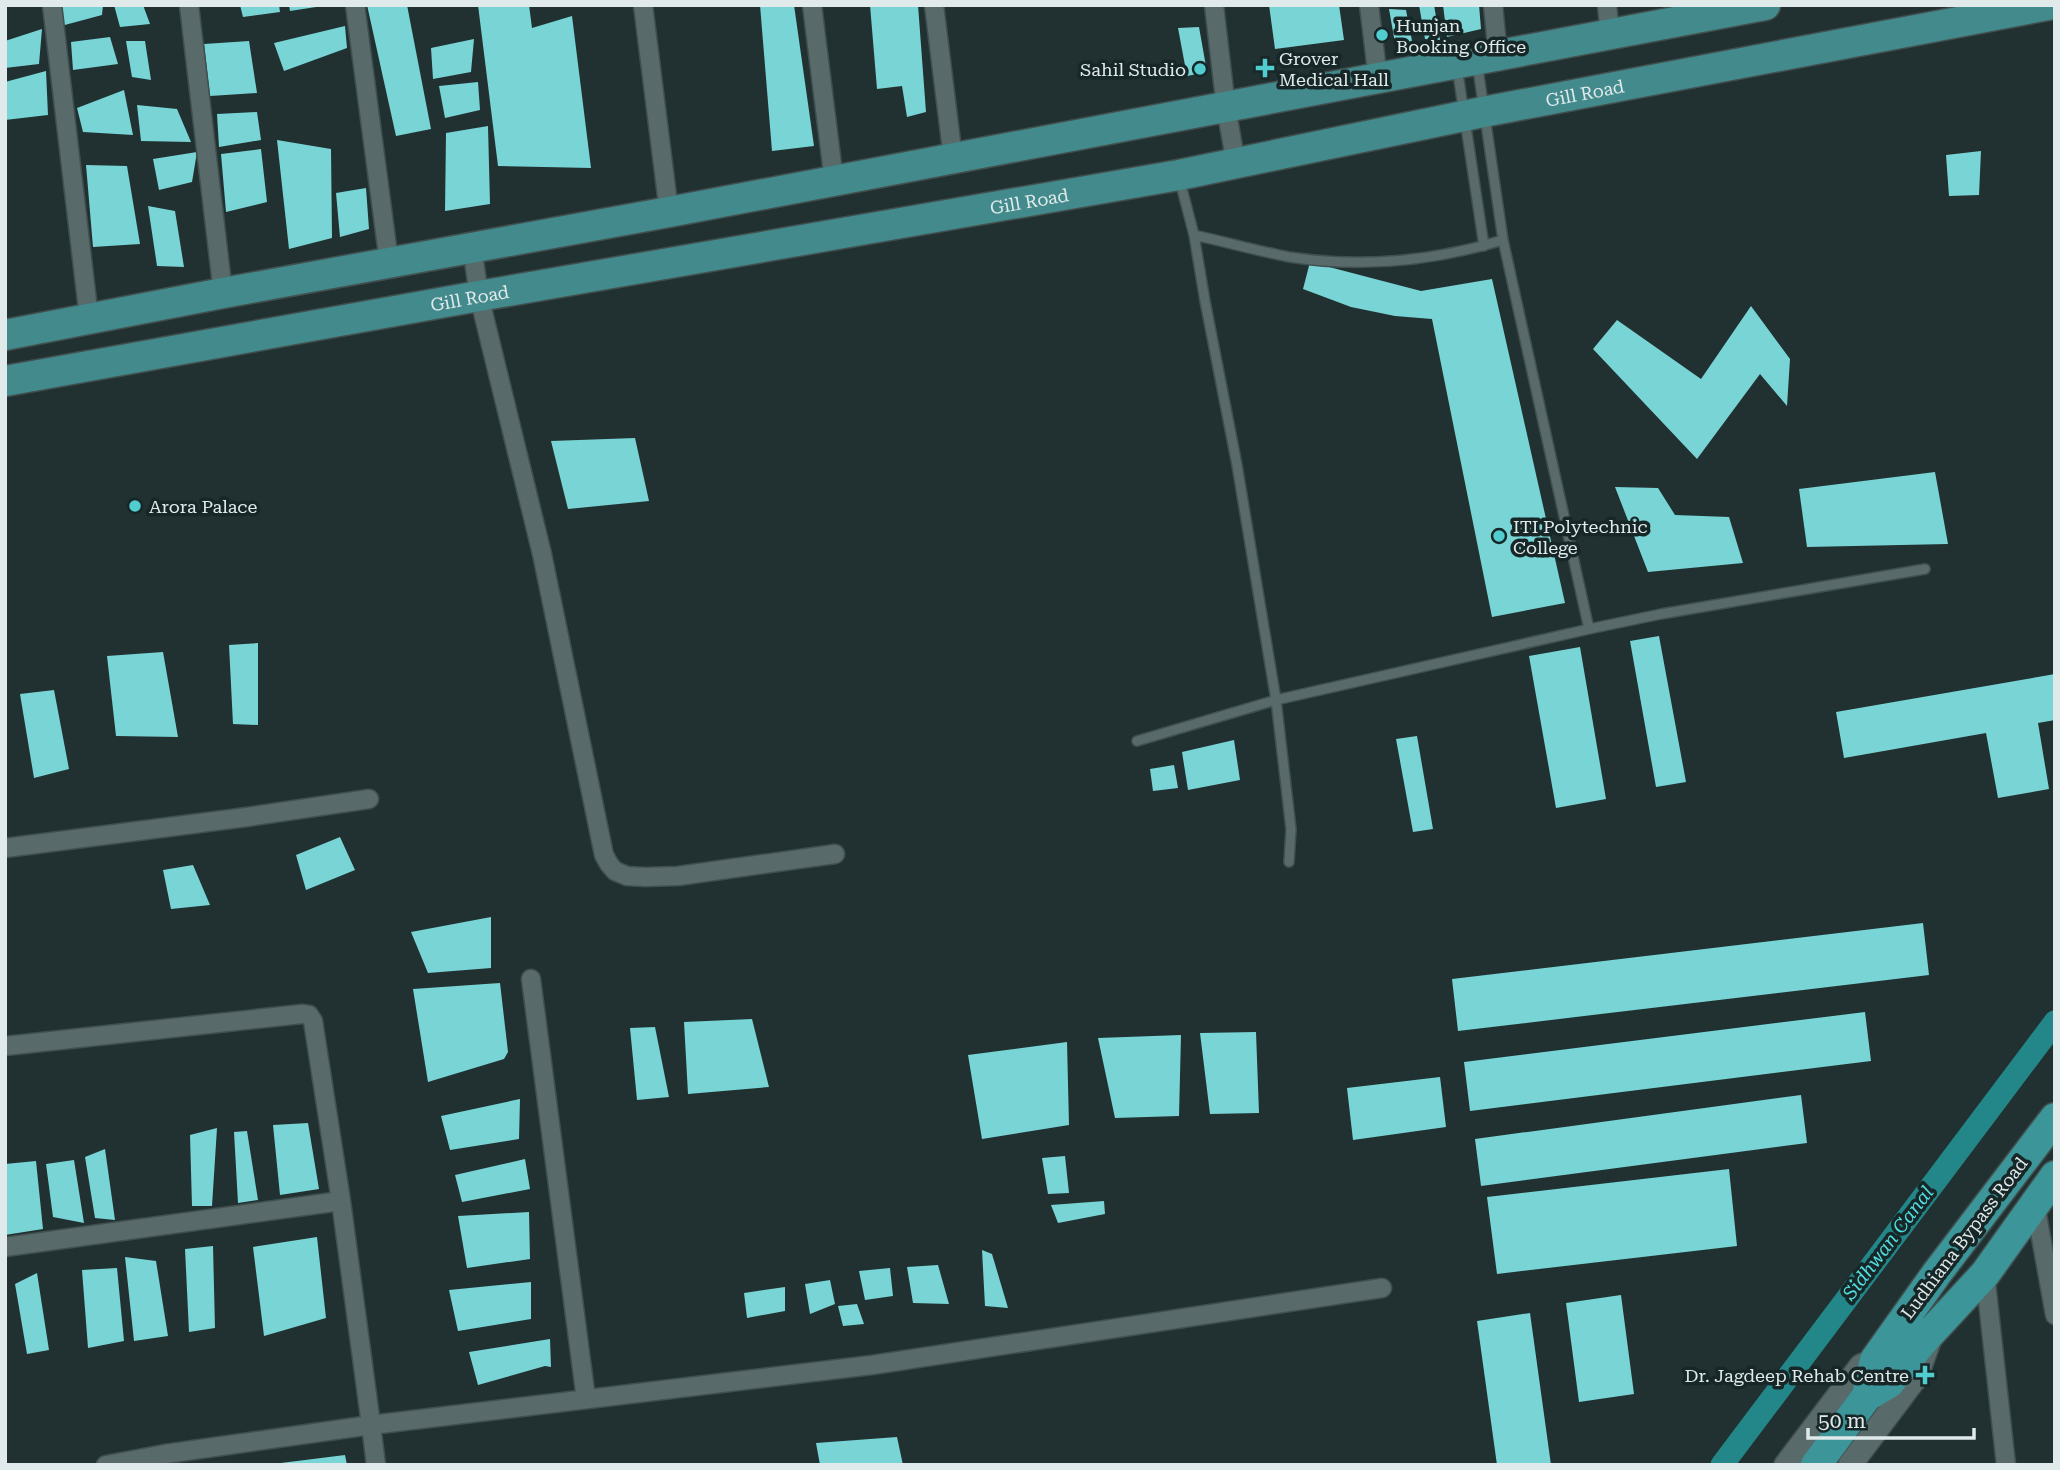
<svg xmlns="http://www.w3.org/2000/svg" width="2060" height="1470" viewBox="0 0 2060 1470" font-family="'Roboto Serif',serif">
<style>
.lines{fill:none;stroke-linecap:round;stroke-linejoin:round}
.canal{stroke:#23878a;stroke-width:23}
.building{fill:#79d4d6}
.service-casing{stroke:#414f4f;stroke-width:12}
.minor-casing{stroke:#414f4f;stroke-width:21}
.tertiary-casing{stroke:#414f4f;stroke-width:26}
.primary-casing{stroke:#414f4f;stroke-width:33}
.trunk-casing{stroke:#414f4f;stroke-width:33}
.service{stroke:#586a6a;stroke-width:9}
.minor{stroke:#586a6a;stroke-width:18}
.tertiary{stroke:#586a6a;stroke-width:23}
.primary{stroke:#438a8c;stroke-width:30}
.trunk{stroke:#3c9598;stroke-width:30}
.poi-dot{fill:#52cdcf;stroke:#172728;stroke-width:2.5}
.labels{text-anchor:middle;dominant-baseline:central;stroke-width:7;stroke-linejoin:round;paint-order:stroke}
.poi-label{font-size:18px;fill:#e0eaea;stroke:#172728;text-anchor:start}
.street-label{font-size:18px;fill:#e0eaea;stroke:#172728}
.water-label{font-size:19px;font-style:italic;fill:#53dee1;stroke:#172728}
</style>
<rect width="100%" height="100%" fill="#213131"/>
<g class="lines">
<path class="canal" d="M1722,1465L2055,1022"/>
</g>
<path class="building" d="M62,5H103L102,15L61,26Z
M114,5H143L150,24L120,27Z
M240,5H279L280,12L243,17Z
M289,5H316V7L290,11Z
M367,5H407L431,129L396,136Z
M478,5H529L532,28L572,16L591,168L498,166Z
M760,5H794L814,146L772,151Z
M870,5H918L926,112L907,117L902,86L877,89Z
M1269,5H1339L1344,40L1275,49Z
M1419,5H1434L1440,40L1425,39Z
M1443,5H1479L1481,29L1447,37Z
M1389,9L1406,10L1413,46L1395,43Z
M345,26L347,48L284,71L274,43Z
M1199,27L1207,72L1187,76L1178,28Z
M42,29L39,64L5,68V41Z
M110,37L118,64L73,70L71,42Z
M474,39L471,72L433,79L431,48Z
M126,41H145L151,80L132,77Z
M249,41L257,93L210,96L204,44Z
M46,71L48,115L5,120V82Z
M478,82L480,110L445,118L439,86Z
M124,90L133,135L83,132L77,108Z
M137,105L177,109L191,142L141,141Z
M257,112L261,140L219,147L217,114Z
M488,126L490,204L445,211L446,133Z
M277,140L331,149L332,238L289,249Z
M261,149L267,202L226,212L221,154Z
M1981,151L1979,195L1949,196L1946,155Z
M197,152L192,182L159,190L153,159Z
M86,165L127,166L140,244L93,247Z
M366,188L369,229L340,237L336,193Z
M148,206L175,211L184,267L157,266Z
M1310,262L1421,291L1492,279L1565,603L1492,617L1432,319L1395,316L1351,307L1303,289Z
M1751,306L1790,359L1787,406L1760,374L1697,459L1593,349L1617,320L1701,379Z
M635,438L649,501L568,509L551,441Z
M1935,472L1948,544L1807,547L1799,489Z
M1615,487L1658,488L1675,515L1729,517L1743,563L1648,572Z
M1659,636L1686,782L1656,787L1630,641Z
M258,643V725L233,724L229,645Z
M1580,647L1606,799L1556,808L1529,656Z
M163,652L178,737L116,736L107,656Z
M2055,674V720L2038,723L2049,789L1998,798L1986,733L1844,758L1836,712Z
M54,690L69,769L34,778L20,694Z
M1417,736L1433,829L1413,832L1396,739Z
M1234,740L1240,780L1188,790L1182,752Z
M1174,765L1178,788L1153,791L1150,769Z
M340,837L355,870L306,890L296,855Z
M193,865L210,905L171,909L163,870Z
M491,917V968L428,973L411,932Z
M1923,923L1929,975L1458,1031L1452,979Z
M500,983L508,1052L504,1059L428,1082L413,989Z
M1865,1012L1871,1061L1470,1111L1464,1062Z
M752,1019L769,1087L688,1094L684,1022Z
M655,1027L669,1097L637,1100L630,1028Z
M1256,1032L1259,1113L1210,1114L1200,1033Z
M1181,1035L1179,1116L1115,1118L1098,1038Z
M1067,1042L1069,1125L982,1139L968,1055Z
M1440,1077L1446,1127L1353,1140L1347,1088Z
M1801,1095L1807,1143L1481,1186L1475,1139Z
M520,1099L519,1139L450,1150L441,1116Z
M308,1123L319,1189L280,1195L273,1125Z
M217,1128L212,1206H192L190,1135Z
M247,1131L258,1200L238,1203L234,1132Z
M105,1149L115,1220L95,1218L85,1157Z
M1065,1156L1069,1193L1048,1194L1042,1158Z
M525,1159L530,1189L462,1202L455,1175Z
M74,1160L84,1223L53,1217L46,1164Z
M36,1161L43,1229L5,1235V1164Z
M1729,1169L1737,1246L1497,1274L1487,1197Z
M1104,1201L1105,1214L1058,1223L1051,1205Z
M529,1212L530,1259L467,1268L458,1216Z
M317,1237L326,1318L264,1336L253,1247Z
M213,1246L215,1328L189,1332L185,1249Z
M982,1250L992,1254L1008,1308L985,1306Z
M125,1257L156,1261L168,1336L134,1341Z
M938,1265L949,1304L913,1303L907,1267Z
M117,1268L124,1341L88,1348L82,1270Z
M890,1268L893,1296L865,1300L859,1271Z
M37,1273L49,1350L27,1354L15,1284Z
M830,1280L835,1304L810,1314L805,1284Z
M531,1282V1319L458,1331L449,1290Z
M785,1287V1311L747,1318L744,1293Z
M1621,1295L1634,1394L1579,1402L1566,1303Z
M857,1304L864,1324L843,1326L838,1306Z
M1530,1313L1551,1465H1497L1477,1321Z
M550,1339L551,1367L545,1366L478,1385L469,1352Z
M897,1437L903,1465H820L816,1443Z
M345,1455L347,1465H281V1463Z"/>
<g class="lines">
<g class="service-casing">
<path id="service" d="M1477,62L1503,240L1589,629L1661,614L1925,569
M1457,67L1484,246
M1180,181L1194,235L1205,301L1237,465L1276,700L1291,829L1289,862
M1194,235C1226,242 1258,251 1289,257C1361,268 1434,261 1503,240
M1137,741L1276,700L1589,629"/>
</g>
<g class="minor-casing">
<path id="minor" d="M52,5L89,318
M189,5L223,293
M355,5L389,262
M643,5L669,212
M812,5L834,181
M934,5L953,158
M1214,5L1226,108L1236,164
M1369,5L1378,79
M1493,5L1498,56
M1607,5L1610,35
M472,247L479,296L542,554L604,855L609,864L615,871L627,876L645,877L678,876L835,854
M5,848L247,817L369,799
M531,979L586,1399
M5,1046L302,1014L309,1015L313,1021L341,1201L371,1425L872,1365L1382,1288
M2035,1204L2055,1315
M5,1247L341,1201
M1985,1274L2006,1465
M106,1465L165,1454L371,1425L376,1465"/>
</g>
<g class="tertiary-casing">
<path id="tertiary" d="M1786,1465L1861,1366L1875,1360
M1850,1465L1916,1377L1929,1341"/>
</g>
<g class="primary-casing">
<g id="primary">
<path d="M5,335L223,293L669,212L1765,5"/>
<path id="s1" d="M5,381L479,296L1179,175L1483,112L2048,5"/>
</g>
</g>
<g class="trunk-casing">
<path id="trunk" d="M1867,1396L1875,1360L1937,1273L2055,1118
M1816,1465L1867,1396L1889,1383L1922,1342L1985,1274L2055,1176"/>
</g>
<use href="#service" class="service"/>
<use href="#minor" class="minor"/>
<use href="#tertiary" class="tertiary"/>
<use href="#primary" class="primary"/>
<use href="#trunk" class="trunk"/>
</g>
<g class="poi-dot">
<circle cx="1382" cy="35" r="7"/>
<path d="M1261.5 57.5h7v7h7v7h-7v7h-7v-7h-7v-7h7z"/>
<circle cx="1200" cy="69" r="7"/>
<circle cx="135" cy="506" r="7"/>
<circle cx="1499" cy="536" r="7"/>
<path d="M1921.5 1364.5h7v7h7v7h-7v7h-7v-7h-7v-7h7z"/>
</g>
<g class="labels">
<g class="poi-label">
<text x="1396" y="25">Hunjan<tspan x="1396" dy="21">Booking Office</tspan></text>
<text x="1279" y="58">Grover<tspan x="1279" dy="21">Medical Hall</tspan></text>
<text x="1186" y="69" text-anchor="end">Sahil Studio</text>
<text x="149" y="506">Arora Palace</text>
<text x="1513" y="526">ITI Polytechnic<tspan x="1513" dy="21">College</tspan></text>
<text x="1909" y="1375" text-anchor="end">Dr. Jagdeep Rehab Centre</text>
</g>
<g class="street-label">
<text stroke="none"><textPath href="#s1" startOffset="1606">Gill Road</textPath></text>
<text stroke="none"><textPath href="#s1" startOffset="1040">Gill Road</textPath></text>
<text stroke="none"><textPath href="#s1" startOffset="472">Gill Road</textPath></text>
<text transform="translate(1964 1238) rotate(-53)">Ludhiana Bypass Road</text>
</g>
<g class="water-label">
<text transform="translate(1888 1243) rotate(-53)">Sidhwan Canal</text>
</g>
</g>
<rect width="2060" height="1470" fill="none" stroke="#e0eaea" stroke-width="14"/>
<path d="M1808 1428v10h166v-10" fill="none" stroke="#e0eaea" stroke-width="3.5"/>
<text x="1818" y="1428" font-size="21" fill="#e0eaea" stroke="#172728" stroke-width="5" paint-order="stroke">50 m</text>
</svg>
